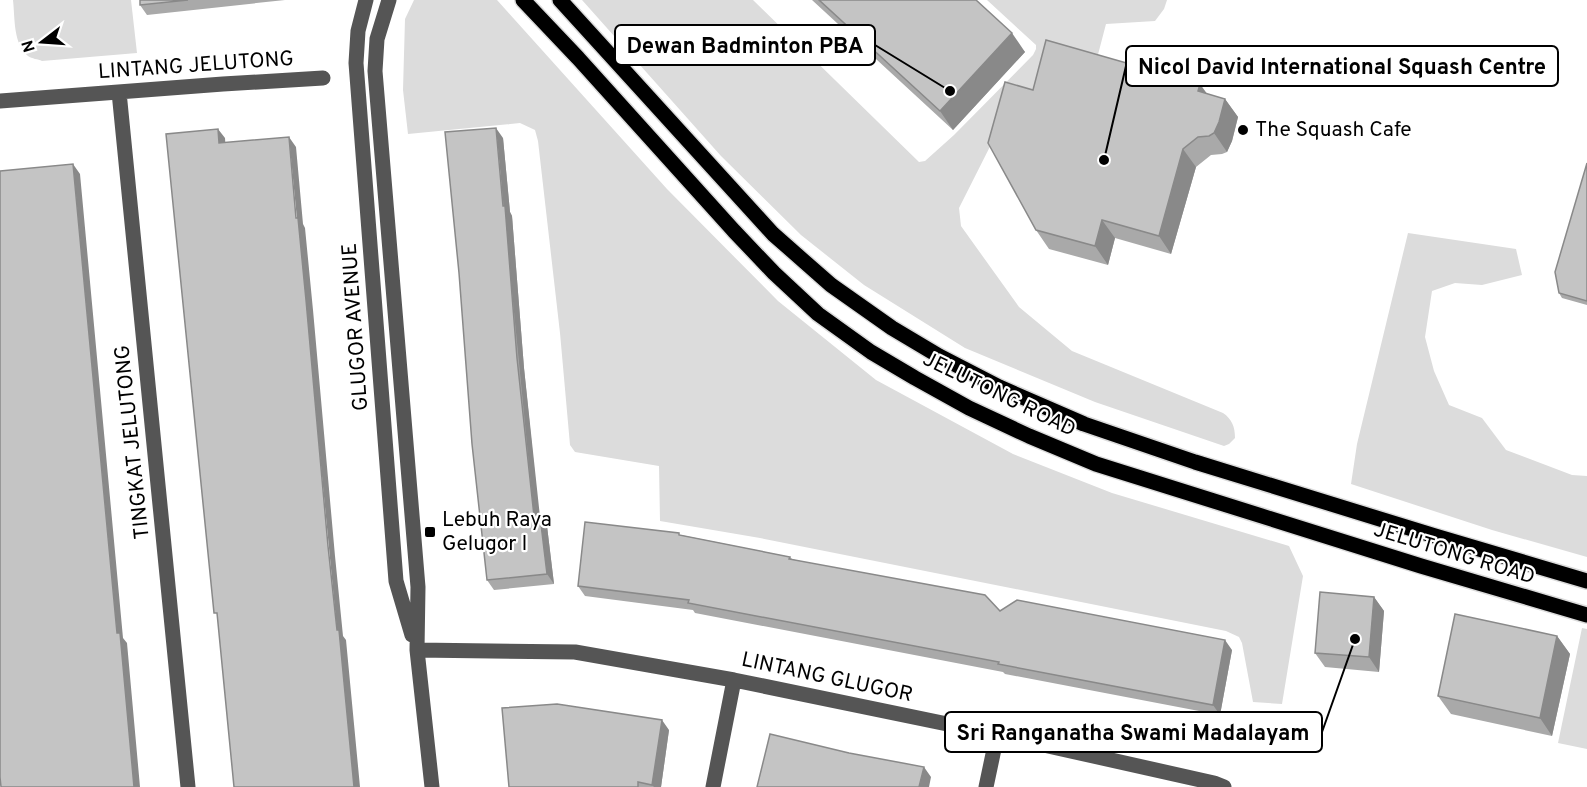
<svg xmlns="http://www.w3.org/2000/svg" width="1587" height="787" viewBox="0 0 1587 787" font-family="Overpass,sans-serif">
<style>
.green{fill:#dcdcdc}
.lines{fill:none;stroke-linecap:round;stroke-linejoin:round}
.major-casing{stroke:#dbdbdb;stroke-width:18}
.minor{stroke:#555;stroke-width:15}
.major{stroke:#000;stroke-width:15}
.wall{fill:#a9a9a9}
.shaded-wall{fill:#898989}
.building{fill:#c4c4c4;stroke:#898989;stroke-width:1.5}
.poi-dot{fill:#000;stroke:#fff;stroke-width:2}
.labels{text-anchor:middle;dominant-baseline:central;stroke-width:4.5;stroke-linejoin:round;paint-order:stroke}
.street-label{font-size:21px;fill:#000;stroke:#fff}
.poi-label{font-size:21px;fill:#000;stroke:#fff;text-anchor:start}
.leader{fill:none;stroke:#000;stroke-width:2}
.callout-dot{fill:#000;stroke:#fff;stroke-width:2}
.callout{fill:#fff;stroke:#000;stroke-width:2}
.callout-label{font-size:22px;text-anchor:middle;font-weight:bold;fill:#000}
</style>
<rect width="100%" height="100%" fill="#fff"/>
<path class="green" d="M13,0H131L137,53L42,61C38,59 32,59 28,56C13,44 15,18 13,0Z
M414,0H497L667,189L778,301L876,380L1013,454L1112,493L1289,546L1303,576L1282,704L1253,702L1242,643L1239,637L1226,631L760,538L660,521L659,466L575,452L570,445L560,333L538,141L535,130L520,123L408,134L403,90L405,19Z
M582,0H753L919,162L925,161L954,135L1033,55L1036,49V45L987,0H1167L1164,9L1155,21L1106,24L1095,66L1045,105L1015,97L959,208L961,226L1019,307L1072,351L1223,413C1232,419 1235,427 1235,438L1229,444L1224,446L1095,402L965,348L864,285L801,235L721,156Z
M1408,233L1516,249L1522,275L1482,285L1455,283L1432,291L1425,337L1434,371L1449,405L1482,418L1506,450L1572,475L1587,476V557L1492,530L1351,484L1357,444Z
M1582,628L1587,629V749L1558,743Z"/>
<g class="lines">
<g class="major-casing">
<path id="major" d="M523,0L578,58L734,231L774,273L818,314L871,352L915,378L969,408L1029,436L1096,464L1421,566L1587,615
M560,0L773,234L831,285L892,328L939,356L999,387L1084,424L1195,462L1435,536L1587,581"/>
</g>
<path class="minor" d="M366,0L358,31L356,63L396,581L412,635
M389,0L377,39L375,71L418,587L417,650L432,787
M119,92L188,787
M0,101L223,84L323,78
M417,650L575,652L734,680L986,732L1214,783L1224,787
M713,787L734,680
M986,787L997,735"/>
<use href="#major" class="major"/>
</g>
<path class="wall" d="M140,0H285L147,15L140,5Z
M812,0H976L1025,52L953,130Z
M1033,90L1207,94L1225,99L1238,117L1232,141L1227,152L1222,154L1211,155L1196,167L1171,254L1115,238L1108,265L1049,249L1036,230Z
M503,138L510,212L512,216L524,368L539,516L547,526L554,584L494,590L487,580Z
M1587,163V305L1562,298L1559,293Z
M681,535L790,557L792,559L1000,611L1232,650L1220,715L1005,674L1003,672L695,613L693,610L585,596L578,586Z
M1374,597L1384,611L1379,672L1325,667L1315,653Z
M1557,636L1570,654L1552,736L1451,714L1438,696Z
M669,730L661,787H509Z"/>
<path class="shaded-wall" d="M1012,33L1025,52L953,130L940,111Z
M1200,84L1213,102L1198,91Z
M1225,99L1238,117L1232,141L1227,152L1214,133Z
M496,128L503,138L510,212L512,216L524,368L541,526L534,516Z
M218,129L225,138L226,153L219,143Z
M289,137L296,147L303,224L305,228L313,310L335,556L343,636L346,640L360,787H354L337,630Z
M1183,149L1196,167L1171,254L1159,236Z
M73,164L80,174L123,638L127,643L140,787H134L117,633Z
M1102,220L1115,238L1108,265L1095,246Z
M540,516L547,526L554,584L547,574Z
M1374,597L1384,611L1379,672L1369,657Z
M1557,636L1570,654L1552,736L1540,718Z
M1225,640L1232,650L1220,715L1213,705Z
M662,720L669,730L661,787H654L652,785Z
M924,767L931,777L929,787H919Z"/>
<path class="building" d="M140,0H188L140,5Z
M819,0H976L1012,33L940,111Z
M1046,40L1200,84L1198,91L1225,99L1219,122L1214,133L1209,136L1198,137L1183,149L1159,236L1102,220L1095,246L1036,230L988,143L1005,82L1033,90Z
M496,128L503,206H505L517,358L534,516H540L547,574L487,580L472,444L459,273L445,132Z
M218,129L219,143L289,137L296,218H298L306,300L328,546L337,630H339L354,787H234L217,613H214L166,134Z
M1587,163V301L1559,293L1555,272Z
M73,164L117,633H120L134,787H1L0,777V171Z
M585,522L679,533V535L790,557L789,559L985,595L1000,611L1017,600L1225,640L1213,705L998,664L999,662L688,603L689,600L578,586Z
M1320,592L1374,597L1369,657L1315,653Z
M1455,614L1557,636L1540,718L1438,696Z
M557,704L662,720L652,785L638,782V787H509L502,708Z
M770,734L849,753L924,767L919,787H757Z"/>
<g class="poi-dot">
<circle cx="1243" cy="130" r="6"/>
<rect x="424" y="526" width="12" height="12" rx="3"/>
</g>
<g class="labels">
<g class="street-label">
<text transform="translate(196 66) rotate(-4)">LINTANG JELUTONG</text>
<text transform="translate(356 327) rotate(-94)">GLUGOR AVENUE</text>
<text transform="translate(999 395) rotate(26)">JELUTONG ROAD</text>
<text transform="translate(133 442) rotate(-96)">TINGKAT JELUTONG</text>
<text transform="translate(1454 554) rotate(17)">JELUTONG ROAD</text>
<text transform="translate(827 678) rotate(12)">LINTANG GLUGOR</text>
</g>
<g class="poi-label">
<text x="1255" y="130">The Squash Cafe</text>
<text x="442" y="520">Lebuh Raya<tspan x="442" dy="24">Gelugor I</tspan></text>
</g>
</g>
<path class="leader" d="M950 91L875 45M1104 160L1126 66M1355 639L1322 732"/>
<g class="callout-dot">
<circle cx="950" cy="91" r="6"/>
<circle cx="1104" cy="160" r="6"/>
<circle cx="1355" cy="639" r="6"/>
</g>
<g class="callout">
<rect x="615" y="25" width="260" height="40" rx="6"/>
<rect x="1126" y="46" width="432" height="40" rx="6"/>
<rect x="945" y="712" width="377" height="40" rx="6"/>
</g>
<g class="callout-label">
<text x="745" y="53">Dewan Badminton PBA</text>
<text x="1342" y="74">Nicol David International Squash Centre</text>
<text x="1133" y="740">Sri Ranganatha Swami Madalayam</text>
</g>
<g transform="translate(42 42) rotate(253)" stroke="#ffffff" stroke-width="4.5" paint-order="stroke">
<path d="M0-4.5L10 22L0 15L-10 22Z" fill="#000000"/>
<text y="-9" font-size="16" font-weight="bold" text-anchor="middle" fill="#000000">N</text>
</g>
</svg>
